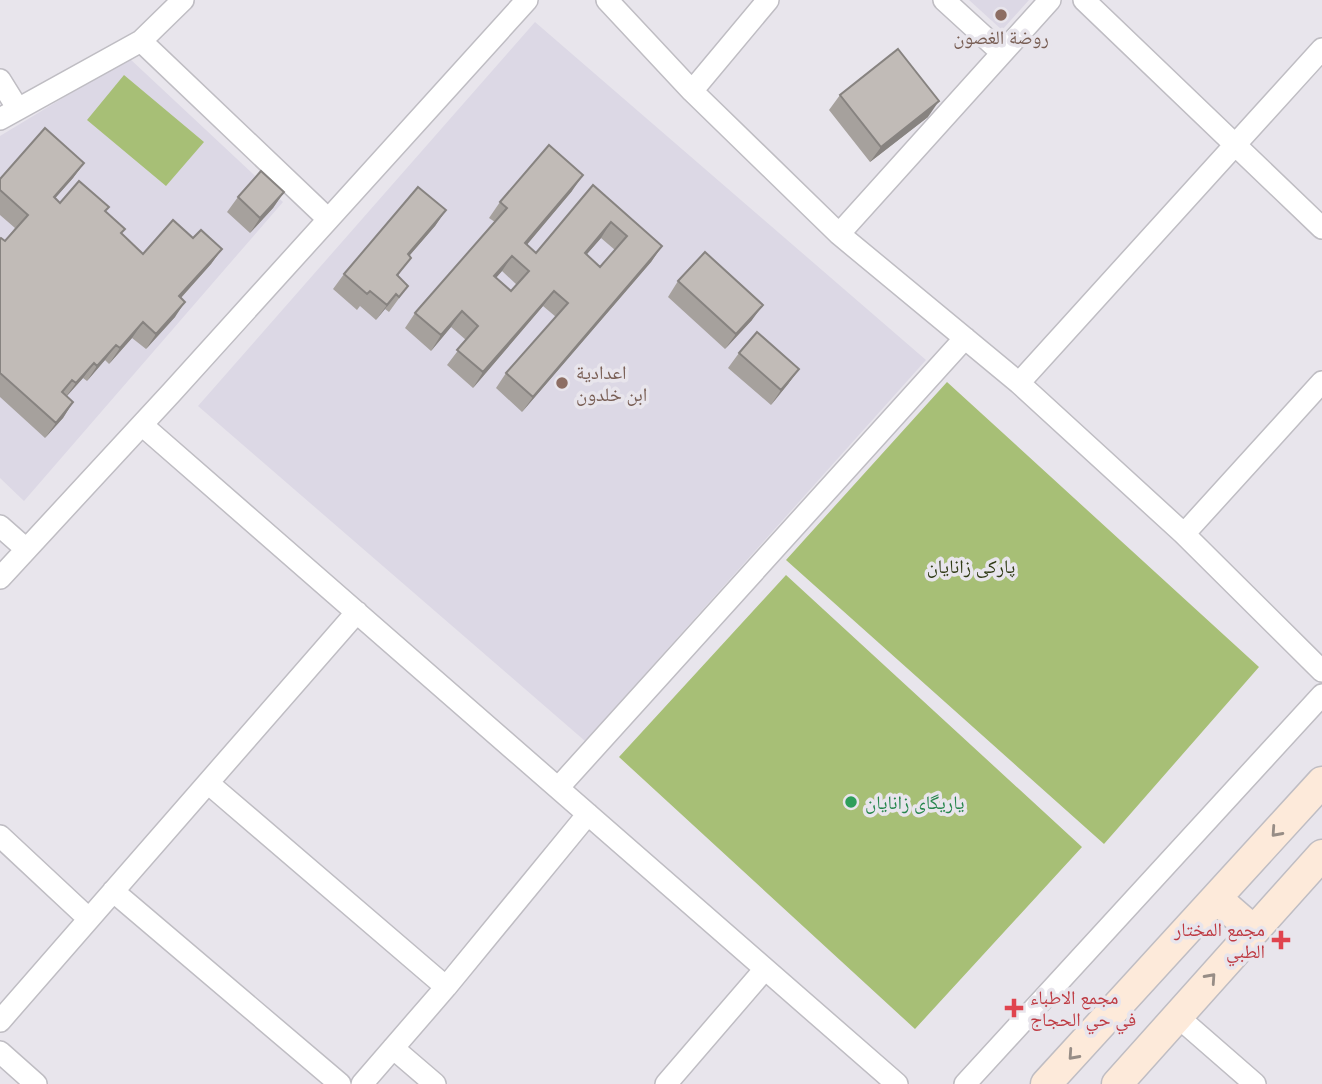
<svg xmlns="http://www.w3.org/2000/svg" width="1322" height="1084" viewBox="0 0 1322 1084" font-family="Figtree,'Noto Naskh Arabic',sans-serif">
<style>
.built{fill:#dcd8e5}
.green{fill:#a7bf76}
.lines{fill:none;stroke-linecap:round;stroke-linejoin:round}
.minor-casing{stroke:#bfbdc3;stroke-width:24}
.secondary-casing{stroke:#bfbdc3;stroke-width:33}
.minor{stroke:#fff;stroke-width:21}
.secondary{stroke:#fdeada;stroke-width:30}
.wall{fill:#a6a19d;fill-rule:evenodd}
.shaded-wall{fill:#878380}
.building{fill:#c1bbb7;stroke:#878380;stroke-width:2;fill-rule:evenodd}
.oneway{stroke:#978d86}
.education-dot{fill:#8d6e63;stroke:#e8e5ec;stroke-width:2.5}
.leisure-dot{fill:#2e9e5b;stroke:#e8e5ec;stroke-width:2.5}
.health-dot{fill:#e0444e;stroke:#e8e5ec;stroke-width:2.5}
.labels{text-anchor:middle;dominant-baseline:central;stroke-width:7;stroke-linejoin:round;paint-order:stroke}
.education-label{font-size:19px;fill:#785e54;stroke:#e8e5ec}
.park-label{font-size:19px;fill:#303b16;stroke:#e8e5ec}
.leisure-label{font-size:19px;fill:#27864d;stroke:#e8e5ec;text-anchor:start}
.health-label{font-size:19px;fill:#be3a42;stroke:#e8e5ec;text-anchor:end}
</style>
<rect width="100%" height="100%" fill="#e8e5ec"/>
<path class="built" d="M969,0H1029L1002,30Z
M535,22L926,360L585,741L198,406Z
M129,58L283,202L24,501L0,478V136Z"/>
<path class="green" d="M124,75L204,142L166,186L87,120Z
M947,382L1259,667L1104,844L786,560Z
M786,575L1082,847L915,1029L619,757Z"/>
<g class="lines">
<g class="minor-casing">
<path id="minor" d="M607,0L692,91L839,234L1019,383L1184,534L1322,671
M944,0L1002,53
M1084,0L1322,228
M141,41L328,219
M0,80L18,109
M692,91L768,0
M0,119L141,41L183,0
M839,234L1050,0
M1019,383L1322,49
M142,425L897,1084
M0,526L26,549
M1184,534L1322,382
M0,578L172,392L527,0
M208,783L446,987
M558,788L965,338
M0,836L89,919
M113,891L340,1084
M1177,1016L1255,1084
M0,1021L357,612
M393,1048L435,1084
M0,1052L36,1084
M362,1084L446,987L588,814
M666,1084L765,969
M965,1084L1322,695"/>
</g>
<g class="secondary-casing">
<path id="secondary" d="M1216,898L1254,931
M1046,1084L1322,782
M1117,1084L1322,855"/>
</g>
<use href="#minor" class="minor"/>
<use href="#secondary" class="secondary"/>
</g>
<path class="wall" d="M840,95L928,117L870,162L829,110Z
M84,163L73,178L55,198L60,203L105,212L121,234L143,254L193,238L222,249L211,264L181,298L175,317L146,349L132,338L109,364L105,360L87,381L83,378L67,396L73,402L63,418L45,438L0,397V239L5,241L15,228L0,215V179Z
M593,185L662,246L651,262L522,412L496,388L506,373L556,317L543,306L473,388L447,365L466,340L451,327L431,351L405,328L415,313L495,222L489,218L500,202L572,191L527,244L536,253ZM601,238L615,250L600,267L586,255ZM502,271L517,285L511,291L496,278Z
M284,192L273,208L250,233L227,212L238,197Z
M446,210L435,226L409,256L398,276L408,286L389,312L385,309L376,320L360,306L357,310L333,289L344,274Z
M678,281L752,320L725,349L668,297Z
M739,353L799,369L788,384L771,405L728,368Z"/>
<path class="shaded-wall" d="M939,101L928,117L870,162L881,147Z
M84,163L73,178L43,212L54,197Z
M583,175L572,191L515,259L525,243Z
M284,192L273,208L250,233L260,218Z
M446,210L435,226L397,270L408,254Z
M611,222L601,238L574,269L585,253Z
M662,246L651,262L522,412L533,397Z
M222,249L211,264L169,311L179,296Z
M512,256L502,271L484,291L494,276Z
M554,291L543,306L473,388L483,372Z
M396,294L385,309L376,320L387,305Z
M185,302L175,317L146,349L156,334Z
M763,305L752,320L725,349L736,334Z
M462,311L451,327L431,351L441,335Z
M143,322L132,338L109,364L120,348Z
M116,345L105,360L87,381L97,366Z
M94,363L83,378L65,398L76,383Z
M799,369L788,384L771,405L781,390Z
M73,402L63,418L45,438L56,423Z"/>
<path class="building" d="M898,49L939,101L881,147L840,95Z
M45,128L84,163L54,197L60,203L79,181L109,207L105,211L125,229L121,233L143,254L173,220L193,238L201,230L222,249L179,296L185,302L156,334L143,322L120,348L116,345L97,366L94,363L76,383L72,380L62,392L73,402L56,423L0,373V239L1,238L5,241L28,215L0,190V179Z
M549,145L583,175L525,243L536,253L593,185L662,246L533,397L506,373L568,303L554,291L483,372L457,350L478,326L462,311L441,335L415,313L507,208L500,202ZM611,222L627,236L600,267L585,253ZM512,256L529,271L511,291L494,276Z
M261,171L284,192L260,218L238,197Z
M418,187L446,210L408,254L411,258L397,275L408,286L399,297L396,294L387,305L370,291L367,294L344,274Z
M705,252L763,305L736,334L678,281Z
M757,332L799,369L781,390L739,353Z"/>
<defs><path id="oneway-chevron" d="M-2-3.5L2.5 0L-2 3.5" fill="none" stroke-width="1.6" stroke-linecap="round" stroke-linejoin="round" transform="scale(1.75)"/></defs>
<g class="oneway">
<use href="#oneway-chevron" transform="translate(1276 832) rotate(132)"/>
<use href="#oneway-chevron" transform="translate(1211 978) rotate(-48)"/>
<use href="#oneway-chevron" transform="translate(1073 1055) rotate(132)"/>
</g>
<g class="education-dot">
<circle cx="1001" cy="15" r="7"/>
<circle cx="562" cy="383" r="7"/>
</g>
<circle class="leisure-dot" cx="851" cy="802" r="7"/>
<g class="health-dot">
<path d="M1277.5 929.5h7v7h7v7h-7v7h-7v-7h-7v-7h7z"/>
<path d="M1010.5 997.5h7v7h7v7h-7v7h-7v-7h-7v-7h7z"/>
</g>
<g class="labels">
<g class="education-label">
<text x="1001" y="37">روضة الغصون</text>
<text x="576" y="372" text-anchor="start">اعدادية<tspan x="576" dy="22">ابن خلدون</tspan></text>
</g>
<g class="park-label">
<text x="971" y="566">پارکی زانایان</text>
</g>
<g class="leisure-label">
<text x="865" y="802">یاریگای زانایان</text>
</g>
<g class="health-label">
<text x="1265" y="929">مجمع المختار<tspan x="1265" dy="22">الطبي</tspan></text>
<text x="1030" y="997" text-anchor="start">مجمع الاطباء<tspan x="1030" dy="22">في حي الحجاج</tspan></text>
</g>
</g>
</svg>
